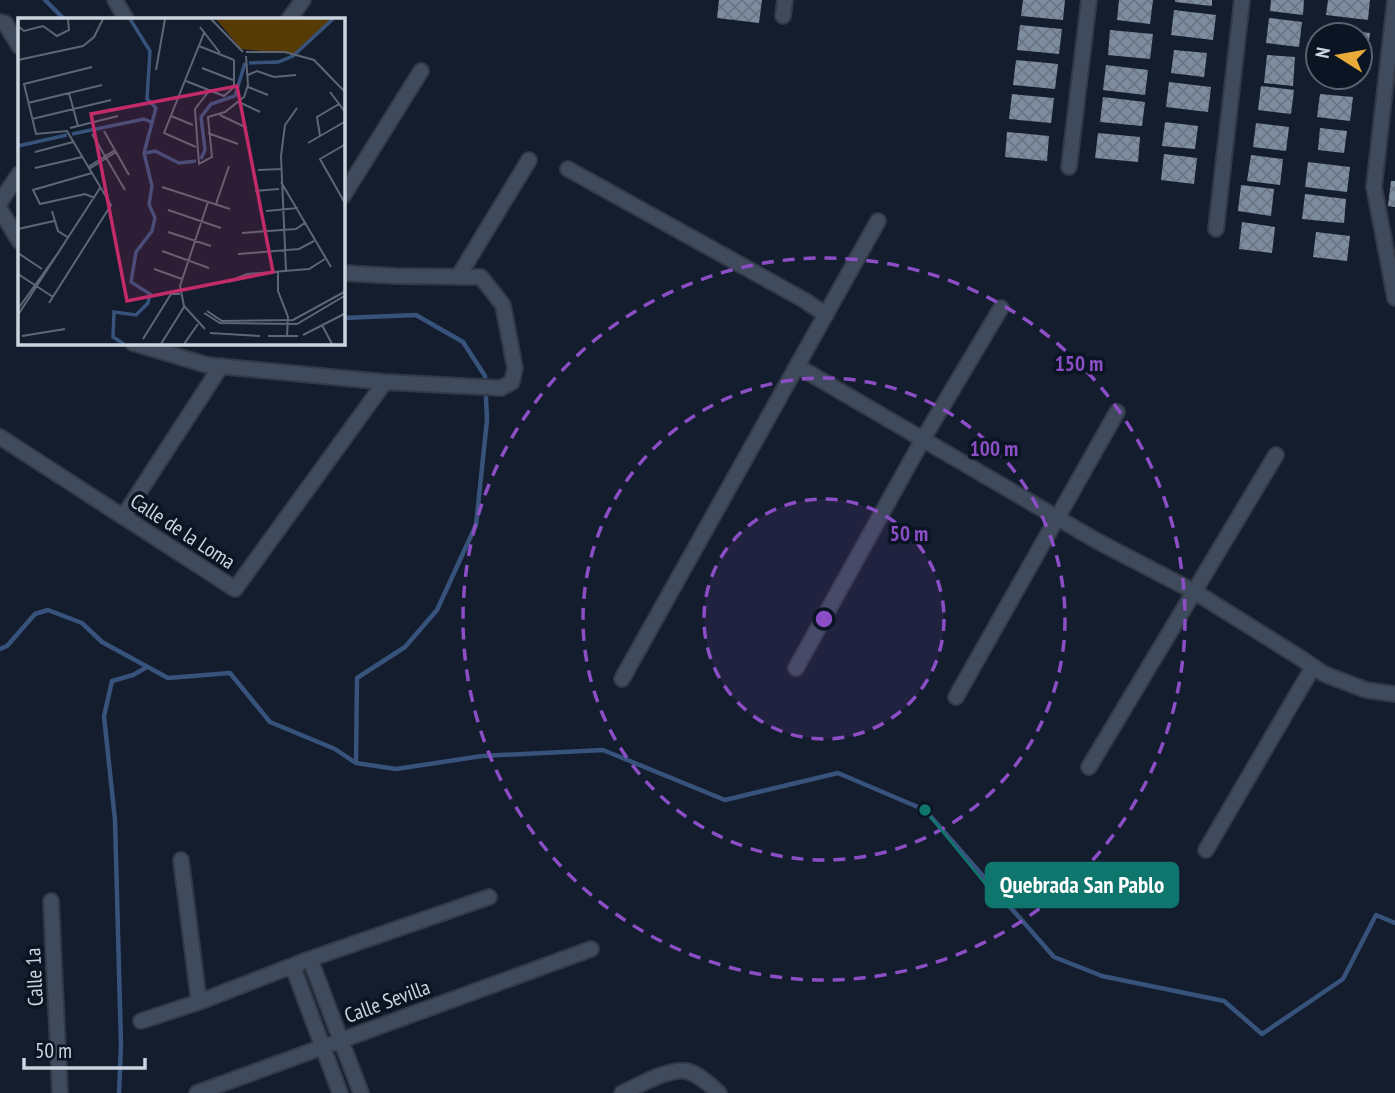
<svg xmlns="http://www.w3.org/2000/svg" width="1395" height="1093" viewBox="0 0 1395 1093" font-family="'PT Sans Narrow',sans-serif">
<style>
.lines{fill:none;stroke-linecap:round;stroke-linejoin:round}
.stream{stroke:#37537c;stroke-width:4.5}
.building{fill:url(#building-cross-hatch)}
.street-casing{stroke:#323845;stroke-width:18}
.street{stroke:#3f4b5d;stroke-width:14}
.ring{fill:none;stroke:#8b4ec5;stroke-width:3.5;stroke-dasharray:12 9}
.labels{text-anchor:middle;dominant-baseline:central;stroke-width:7;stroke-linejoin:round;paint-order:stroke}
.street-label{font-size:21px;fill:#ccd4df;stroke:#0a1423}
.inset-river{fill:none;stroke:#37537c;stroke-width:3.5}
.inset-road{fill:none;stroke:#5d6674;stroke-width:2}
.view{fill:#c32b68;fill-opacity:0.15;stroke:#c32b68;stroke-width:3.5}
.inset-edge{fill:none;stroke:#ccd4df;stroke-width:3.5}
.centre{fill:#8b4ec5;stroke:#0a1423;stroke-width:3.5}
.ring-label{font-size:21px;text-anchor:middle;font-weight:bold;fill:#8b4ec5;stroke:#0a1423;stroke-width:7;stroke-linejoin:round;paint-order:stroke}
.leader{fill:none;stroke:#0f766e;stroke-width:2.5}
.callout-dot{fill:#0f766e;stroke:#0a1423;stroke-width:2.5}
.callout{fill:#0f766e;stroke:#0f766e;stroke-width:2.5}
.callout-label{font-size:23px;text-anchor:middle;font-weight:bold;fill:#fff}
</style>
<defs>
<pattern id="building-cross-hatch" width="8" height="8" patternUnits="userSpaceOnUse" patternTransform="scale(1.75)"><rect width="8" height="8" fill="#7e8ca0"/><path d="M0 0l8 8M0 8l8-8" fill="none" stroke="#6a7584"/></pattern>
</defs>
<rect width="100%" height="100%" fill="#131d2d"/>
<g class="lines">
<path class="stream" d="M45,0L64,19
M343,318L416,315L463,342L485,376L487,420L476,525L437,610L405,647L357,678L356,763
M0,649L7,646L35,614L48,610L82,623L102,642L168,678L230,673L270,722L335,749L356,763L396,769L482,756L603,750L725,800L838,773L925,810L1054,957L1102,976L1224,1001L1262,1034L1343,979L1376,915L1395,923
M119,1093L121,1045L115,820L104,716L112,681L133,675L147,667"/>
</g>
<path class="building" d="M719,0H762L759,23L717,18Z
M1023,0H1065L1063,20L1021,16Z
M1119,0H1153L1150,24L1117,20Z
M1175,0H1212V6L1175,2Z
M1271,0H1304L1303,15L1270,11Z
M1328,0H1370L1368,20L1326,15Z
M1174,10L1216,15L1213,40L1171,35Z
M1269,18L1302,22L1299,47L1266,43Z
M1020,25L1062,29L1059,54L1017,50Z
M1337,29L1370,33L1367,57H1360V35H1336Z
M1110,30L1153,34L1150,59L1108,55Z
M1174,50L1207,53L1204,77L1171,73Z
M1267,55L1295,57L1293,86L1264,83Z
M1016,60L1058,64L1055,89L1013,85Z
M1106,65L1148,70L1145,95L1103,90Z
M1327,77H1353L1352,86L1326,83Z
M1169,82L1211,87L1208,112L1166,107Z
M1261,86L1294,90L1291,114L1258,110Z
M1012,94L1054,98L1051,123L1009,119Z
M1320,94L1353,97L1350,121L1317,117Z
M1103,97L1145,102L1142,126L1100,122Z
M1165,122L1198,126L1195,149L1162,146Z
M1256,123L1289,127L1286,151L1253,147Z
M1320,128L1347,131L1344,153L1318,150Z
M1007,132L1049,136L1047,161L1005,157Z
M1098,133L1140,137L1138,162L1095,158Z
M1164,154L1197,158L1194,184L1161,180Z
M1251,155L1283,159L1280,185L1247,181Z
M1308,162L1350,167L1347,192L1305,187Z
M1391,181H1395V207L1388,206Z
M1241,185L1274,189L1271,216L1238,211Z
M1305,194L1346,199L1344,223L1302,219Z
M1242,222L1275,227L1272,253L1239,249Z
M1316,232L1350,236L1347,261L1313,257Z"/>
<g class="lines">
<g class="street-casing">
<path id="street" d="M115,0L126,19
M1395,0L1374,187L1395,298
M783,16L785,0
M289,19L303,0
M0,22L5,23L19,46
M1069,167L1089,0
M568,169L804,300L826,315
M343,196L421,71
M0,202L19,174
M0,209L19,241
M1216,229L1242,0
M458,277L529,160
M133,343L207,365L385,382L501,388L512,382L515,368L503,305L481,277L396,276L343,273
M797,366L1097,541L1195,592L1302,659L1324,674L1366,690L1395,694
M0,437L235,589L385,382
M123,517L221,366
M796,668L923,439L1001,308
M622,679L878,221
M956,697L1117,412
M1089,767L1276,455
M1206,850L1313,667
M181,860L199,1002
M51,901L60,1093
M310,959L361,1093
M293,967L340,1093
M141,1021L199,1002L310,959L489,897
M197,1093L591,949
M622,1093C638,1086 668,1068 686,1071C698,1073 710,1085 719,1093"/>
</g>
<use href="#street" class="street"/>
</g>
<circle cx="824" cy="619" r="120" fill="#8b4ec5" fill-opacity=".12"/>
<g class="ring">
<circle cx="824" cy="619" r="120"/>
<circle cx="824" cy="619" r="241"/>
<circle cx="824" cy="619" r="361"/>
</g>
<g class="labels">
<g class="street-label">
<text transform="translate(183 531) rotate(33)">Calle de la Loma</text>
<text transform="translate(34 977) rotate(-93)">Calle 1a</text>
<text transform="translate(387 1001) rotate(-20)">Calle Sevilla</text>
</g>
</g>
<g transform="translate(18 18)">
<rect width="327" height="327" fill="#131d2d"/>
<path d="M198,1H315L276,36L223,31Z" fill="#573b05"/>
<path class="inset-river" d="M231,45L260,44L275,38L315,1M54,116L126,101L133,104M0,128L49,117M128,135L137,133L161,145L178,143M183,141L187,132L183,99L193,86L217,78L227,45M106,326L95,319L96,294L118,297L130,285L132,276L113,264L118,234L134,213L137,200L131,186L134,168L126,135L138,90L129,81L132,33L112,1"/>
<path class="inset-road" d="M193,1L225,34M0,8L6,13L25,8L39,18L51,12L50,1M182,9L202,35M181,28L216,42M228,34H267L296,42L328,75M0,42L65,28L76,19L85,1M184,50L215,62M138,52L147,1M230,57L239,53L256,59L278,57M168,63L206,78L216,69V42M230,69L250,77M191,73L177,91L181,146L194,139L190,99L207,94L226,79L230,67L228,38M312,74L328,95M51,75L60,108M221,84L242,94M10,85L84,67M202,97L229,110M153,98L175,107M14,101L93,82M52,110L100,98M86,113L111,157M190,115L220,126M74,116L107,172M302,118L299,99L321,86M290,125L328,103M328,126L302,141L328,187M178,129L146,115L186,15M17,134L55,124M70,149L97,132M17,150L64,139M71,151L98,134M240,152L264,151M74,155L15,172L22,186L67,176L77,180M263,164L313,249M144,169L212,191M237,173L261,171M198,186L211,148M150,192L203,210M34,193L40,213L51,220M248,193L280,190M0,211L36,203M150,214L193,228M224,215L278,211L288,204M144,233L191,250M0,235L24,251M220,236L281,231L296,223M136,251L164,261M268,253L263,138L267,107L279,90M260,254V273L270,299L269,318M0,256L35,279M210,264L229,256L291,251L307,241M31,285L93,187L49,113L18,116L6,66L74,49M0,291L40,235M189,293L204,303L275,302L328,273M186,295L202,305L279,306L328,277M0,297L82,170M304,307L314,326M187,311L166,288L162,268L190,184M192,315L242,318M285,317L328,295M4,318L47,311M250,318H280M125,321L153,276H162M143,326L166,289M166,326L180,306"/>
<path class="view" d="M219,68L255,254L109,283L73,96Z"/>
<rect width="327" height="327" class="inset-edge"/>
</g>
<circle cx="824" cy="619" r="10" class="centre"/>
<g class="ring-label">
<text x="1079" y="371">150 m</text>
<text x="994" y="456">100 m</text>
<text x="909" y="541">50 m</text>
</g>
<path class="leader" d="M925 810L986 885"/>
<circle class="callout-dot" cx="925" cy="810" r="7"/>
<rect class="callout" x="986" y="863" width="192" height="44" rx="7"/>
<g class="callout-label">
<text x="1082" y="893">Quebrada San Pablo</text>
</g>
<g transform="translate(1339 56) rotate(281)"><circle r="33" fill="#0a1423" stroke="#58616e" stroke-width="2"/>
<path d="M0-5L12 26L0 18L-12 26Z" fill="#eaaa38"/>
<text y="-10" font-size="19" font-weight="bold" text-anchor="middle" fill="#ccd4df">N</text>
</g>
<path d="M24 1058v10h121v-10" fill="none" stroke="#ccd4df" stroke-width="3.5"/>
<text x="35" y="1058" font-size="21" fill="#ccd4df" stroke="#0a1423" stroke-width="5" paint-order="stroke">50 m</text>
</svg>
